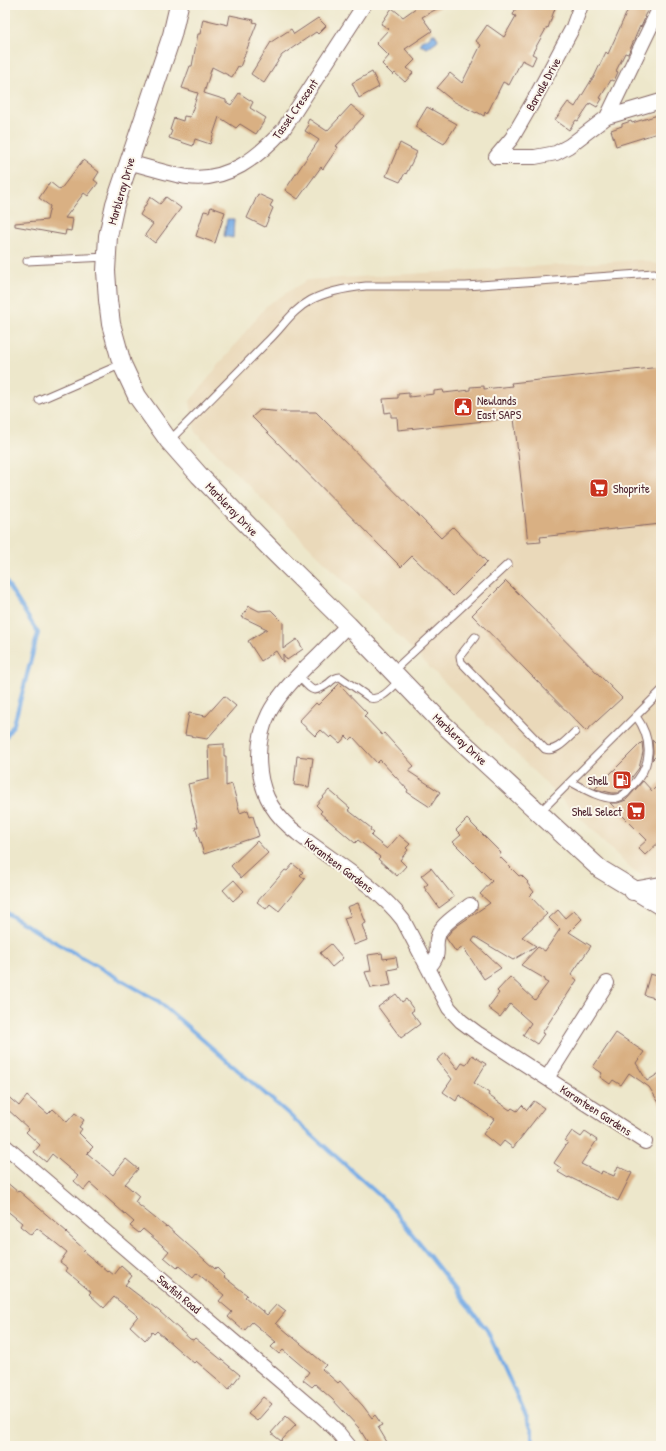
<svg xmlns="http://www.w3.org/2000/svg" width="666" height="1451" viewBox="0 0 666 1451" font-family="'Patrick Hand',sans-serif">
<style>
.built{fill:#ead9ba}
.water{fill:#77ace5;stroke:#606688}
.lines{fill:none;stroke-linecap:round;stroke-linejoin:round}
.stream{stroke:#77ace5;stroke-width:4}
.building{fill:#d9b083}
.service-casing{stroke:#836563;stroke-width:9}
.minor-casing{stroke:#836563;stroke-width:16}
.tertiary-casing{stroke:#836563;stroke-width:20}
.service{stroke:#fff;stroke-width:7}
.minor{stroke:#fff;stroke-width:14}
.tertiary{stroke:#fff;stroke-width:18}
.labels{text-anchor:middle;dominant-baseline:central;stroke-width:4;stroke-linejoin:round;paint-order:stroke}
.street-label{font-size:12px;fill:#4a1f2b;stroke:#fbf7ec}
.poi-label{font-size:12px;fill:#4a1f2b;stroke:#fbf7ec;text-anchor:start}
</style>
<rect width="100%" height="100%" fill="#fbf7ec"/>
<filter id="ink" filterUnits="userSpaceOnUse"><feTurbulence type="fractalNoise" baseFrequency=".025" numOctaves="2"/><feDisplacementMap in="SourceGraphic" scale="8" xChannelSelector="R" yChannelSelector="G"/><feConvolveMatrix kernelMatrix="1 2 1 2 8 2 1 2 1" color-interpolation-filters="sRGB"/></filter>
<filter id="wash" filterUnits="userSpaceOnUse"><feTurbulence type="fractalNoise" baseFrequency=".012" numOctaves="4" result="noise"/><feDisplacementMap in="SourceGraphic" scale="16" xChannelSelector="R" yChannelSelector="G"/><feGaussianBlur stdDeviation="0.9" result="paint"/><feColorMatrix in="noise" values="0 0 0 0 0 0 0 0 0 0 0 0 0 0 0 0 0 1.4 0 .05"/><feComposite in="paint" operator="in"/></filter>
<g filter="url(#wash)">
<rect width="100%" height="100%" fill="#ede7cb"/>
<path class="built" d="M642,260L661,265V868L651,879L633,871L195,432L190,401L267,305L307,280Z"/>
<path class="water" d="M433,34H435L438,39L437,41L427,48L420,45L421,41L427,39Z
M227,219H234L233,238L224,236Z"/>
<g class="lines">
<path class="stream" d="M5,580L38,633L14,724L5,738
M5,912L41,934L158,1001L284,1110L388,1203L487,1330L532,1429V1446"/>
</g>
<g id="blocks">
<path class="building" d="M420,5H444L422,17L432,31L405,49L415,60L407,68L413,73L405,82L395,73L393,75L382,64L389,56L376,43L389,29L381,24L392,8L403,17Z
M517,5H548L555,8L548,28L547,27L532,54L536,56L532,65L522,60L509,85L503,82L487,114L485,112L484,116L477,112L476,113L453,101L437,88L450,73L462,83L481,45L476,41L487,25L504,37L516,16L513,15Z
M630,5H650L644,17L645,18L641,27L640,26L628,54L625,53L616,71L618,72L614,81L611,80L600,98L602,99L597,107L590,103L578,121L576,120L569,130L555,120L568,102L575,107L592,79H593L606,52L608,54Z
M230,15L254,20L253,22L257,23L240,67L238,66L232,77L212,67L204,93L226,100V102L231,105L239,93L253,102L250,108L266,118L256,134L240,124L236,128L219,117L210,144L195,139L193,146L169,138L172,131L170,130L174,118L183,121L184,116L190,117L198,93L182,88L190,66H192L198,34H200L203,19L228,25Z
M318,18L326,26L318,34L316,32L282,55L264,83L251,74L271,42L291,29L294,34Z
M372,72L379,87L359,98L352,83Z
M351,105L364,116L336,146L338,147L323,169L321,167L298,199L285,190L319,140L305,131L309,125L307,123L309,119L327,131Z
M427,107L457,124L444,144L415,127Z
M661,114V132L616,146L611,130L622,126V124L631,121L632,123Z
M400,143L417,152L406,174L405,173L400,182L386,176Z
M83,160L99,172L94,180L98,183L88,196L84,193L65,218L73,219L71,231L66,230L65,235L15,226V223L47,220L50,206L39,198L50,182L60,190Z
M258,194L273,201L270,206L273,208L265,227L247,218Z
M150,197L160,204L166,197L181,208L155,243L145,235L153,224L140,215Z
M211,207L225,212L215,243L196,236L204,211L209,212Z
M661,367V524L540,537L541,542L528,543L514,418L398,430L397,417H391V412L385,413L383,399L398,398V394L409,393V397L434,394V391L443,390L444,393L470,390V387L484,386V389L512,386L511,383Z
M260,410L284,412H316L441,538L453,527L487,562L453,596L412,556L401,567L252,417Z
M506,581L622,698L586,731L472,615Z
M249,606L259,611L271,610L283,622V649L297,639L303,649L287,660L283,654V662L276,651L261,661L248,641L267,629L242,617Z
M339,684L367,713L364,716L382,735L384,733L414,766L408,771L440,792L430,807L407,792L408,790L380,760L377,763L353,737L350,740L346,736L340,743L332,736L330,738L321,730L315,736L299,721L316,703L318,705Z
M224,696L236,706L207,739L185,735L189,713L206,716Z
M652,740L661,749V751L652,760L653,752Z
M642,742L643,752L639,768L623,789L618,793H612L595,789Z
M224,744V756H226V786L232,784L240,813L248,810L250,817L253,816L259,836L204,854L195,827H198L188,784L209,779L208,745Z
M297,756L313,758L309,787L294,785Z
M643,781L652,791L661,782V840L645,855L638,848L647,840L610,803H618L626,800Z
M329,790L350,808L348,810L371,828L370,830L374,833L371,836L387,849L399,835L410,844L406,848L408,850L400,860L406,866L397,876L378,859L380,857L358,840L355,843L320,813L322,811L316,805Z
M467,819L501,853L499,856L519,876L521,875L528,882L527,883L534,892L530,896L547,914L522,937L536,946L513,960L475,937L472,941L501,968L484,979L463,947L456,952L446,938L451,931L458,925L490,903L480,894L492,881L453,842L461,835L456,830Z
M257,841L268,853L241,878L231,866Z
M293,864L303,872L300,875L305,879L279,911L270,904L266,909L257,902L285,870L287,871Z
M431,868L454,897L439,908L424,887L428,884L421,876Z
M234,880L244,891L233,901L223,890Z
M358,903L366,923L362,925L367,940L354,945L344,918L351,916L347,907Z
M558,910L565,918L574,910L582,919L569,932L591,946L571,975L577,980L542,1033L544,1034L537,1044L523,1035L531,1023L510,1004L500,1017L488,1008L499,993L497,991L510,977L535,1000L548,983L544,981L545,979L521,965L538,947L545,951L560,929L549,918Z
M331,944L343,958L332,967L320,953Z
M382,953L383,959L396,957L398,968L388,970L391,985L371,988L365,972L371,971L368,955Z
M650,974L661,977L655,998L644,995Z
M396,994L402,1002L406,999L414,1010L411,1012L420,1024L401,1038L378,1007Z
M616,1033L644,1052L636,1063L647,1081L661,1072V1106L649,1087L629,1073L621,1085L613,1080L610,1084L600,1077L602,1073L593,1067Z
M445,1053L458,1069L462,1063L466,1065L472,1055L486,1064L474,1083L489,1093L488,1095L510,1110L512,1108L517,1111L522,1105L527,1110L534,1101L544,1108L513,1148L504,1141L499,1147L483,1134L494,1119L459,1095L456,1101L443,1092L452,1079L437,1060Z
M5,1094L19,1106L27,1096L48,1114L53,1109L67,1122L75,1113L84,1120L79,1127L82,1129L79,1133L93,1147L87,1153L113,1175L126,1159L138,1169L125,1184L139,1196L135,1202L166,1227L167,1226L215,1269L216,1267L225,1276L224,1277L247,1295L245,1297L267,1315L277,1304L286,1311L276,1323L326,1365L322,1369L338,1383L340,1381L363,1406L372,1418L375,1415L382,1425L378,1427L387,1442L380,1446H370L359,1428L332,1399L315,1384L312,1387L303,1380L309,1372L283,1350L279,1354L271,1347L276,1342L252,1322L244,1331L228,1317L232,1312L219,1301L224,1295L197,1273L193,1278L179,1266L177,1268L164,1257L169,1251L143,1229L139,1233L130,1226L134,1222L90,1183L84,1190L74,1181L78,1176L52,1154L46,1162L34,1152L40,1145L26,1132L29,1129L5,1107Z
M572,1131L581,1137L585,1132L597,1140L581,1164L601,1174L602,1171L614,1176L618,1166L632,1173L618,1201L569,1177L568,1178L558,1172L561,1168L554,1163L568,1142L565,1141Z
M5,1181L18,1192L19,1191L67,1232L66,1233L85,1250L83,1251L108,1272L109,1271L114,1275L121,1266L132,1276L125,1285L159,1311L190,1339L193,1340L195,1338L240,1375L229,1389L196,1361L194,1363L189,1359L157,1331L154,1334L152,1332L145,1340L130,1326L138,1316L114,1297L104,1308L89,1294L91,1292L66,1271L68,1268L60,1262L67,1252L37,1228L31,1235L20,1226L22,1223L5,1209Z
M263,1397L272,1404L257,1421L248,1414Z
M286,1416L296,1425L281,1441L271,1433Z"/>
</g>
</g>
<g filter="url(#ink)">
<use href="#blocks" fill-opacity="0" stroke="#836563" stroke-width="1"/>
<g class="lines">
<g class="service-casing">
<path id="service" d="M27,261L107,257
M39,400L122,364
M169,441C202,408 235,375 267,342C283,327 291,311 311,300C328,291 347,288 366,286H466L654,273L661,276
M475,637L460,656L461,662L545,749C556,753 567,739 575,732
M393,671L508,564
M298,676C312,689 311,696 329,683C332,680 335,677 340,677L370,698C382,701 392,687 400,680
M571,782C582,788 604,801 617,798C623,797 627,792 631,787C653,766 653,740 636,716
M539,813L661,691"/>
</g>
<g class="minor-casing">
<path id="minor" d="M607,117L661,101
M496,157H535L556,153L569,146L607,117L661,5
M496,157L512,138L534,100L573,27L581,5
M128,162C148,167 168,174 188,177C228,182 258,157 283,130L364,5
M348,625C334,639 321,653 307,666C274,699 254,724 260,772C263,797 277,818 297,833C332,861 375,884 403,920L449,1008L461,1021L477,1033L645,1142
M428,968C444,952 432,948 439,933C443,923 461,912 470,905
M547,1078L607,983
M5,1146L320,1415L336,1430L349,1446"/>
</g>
<g class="tertiary-casing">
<path id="tertiary" d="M179,5L172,35L115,204L108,236L106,271L108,300L111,324L122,364L137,396L169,441L199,475L274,552L348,625L443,724L600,869L661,906
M633,891L661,886"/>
</g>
<use href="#service" class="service"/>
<use href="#minor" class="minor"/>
<use href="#tertiary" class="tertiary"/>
</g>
</g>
<defs>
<g id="civic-square" transform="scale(1)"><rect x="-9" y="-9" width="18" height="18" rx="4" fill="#c8321e" stroke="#fbf7ec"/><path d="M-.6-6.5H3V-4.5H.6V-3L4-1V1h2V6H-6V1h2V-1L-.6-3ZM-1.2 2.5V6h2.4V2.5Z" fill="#fff"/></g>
<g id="supermarket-square" transform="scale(1)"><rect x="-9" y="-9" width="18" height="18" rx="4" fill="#c8321e" stroke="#fbf7ec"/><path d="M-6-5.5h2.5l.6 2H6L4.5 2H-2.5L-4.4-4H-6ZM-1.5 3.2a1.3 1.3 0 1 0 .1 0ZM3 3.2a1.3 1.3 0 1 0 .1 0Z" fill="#fff"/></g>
<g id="fuel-square" transform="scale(1)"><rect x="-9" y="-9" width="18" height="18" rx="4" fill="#c8321e" stroke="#fbf7ec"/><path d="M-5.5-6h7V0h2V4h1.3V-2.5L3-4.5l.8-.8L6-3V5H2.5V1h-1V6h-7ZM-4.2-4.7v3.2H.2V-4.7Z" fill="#fff"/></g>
</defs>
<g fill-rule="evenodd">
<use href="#civic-square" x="463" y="407"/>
<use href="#supermarket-square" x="599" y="488"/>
<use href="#fuel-square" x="622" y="780"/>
<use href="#supermarket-square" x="636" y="811"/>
</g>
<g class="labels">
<g class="street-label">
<text transform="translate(543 84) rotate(-61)">Barvale Drive</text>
<text transform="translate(295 109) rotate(-55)">Tassel Crescent</text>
<text transform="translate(121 191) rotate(-74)">Marbleray Drive</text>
<text transform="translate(232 509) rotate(46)">Marbleray Drive</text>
<text transform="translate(460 739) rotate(43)">Marbleray Drive</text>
<text transform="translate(339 865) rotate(37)">Karanteen Gardens</text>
<text transform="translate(596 1110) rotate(33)">Karanteen Gardens</text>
<text transform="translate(179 1294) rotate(40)">Sawfish Road</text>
</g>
<g class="poi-label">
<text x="477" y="400">Newlands<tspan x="477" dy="14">East SAPS</tspan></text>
<text x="613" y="488">Shoprite</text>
<text x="608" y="780" text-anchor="end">Shell</text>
<text x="622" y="811" text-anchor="end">Shell Select</text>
</g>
</g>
<rect width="666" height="1451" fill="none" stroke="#fbf7ec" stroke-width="20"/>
</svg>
